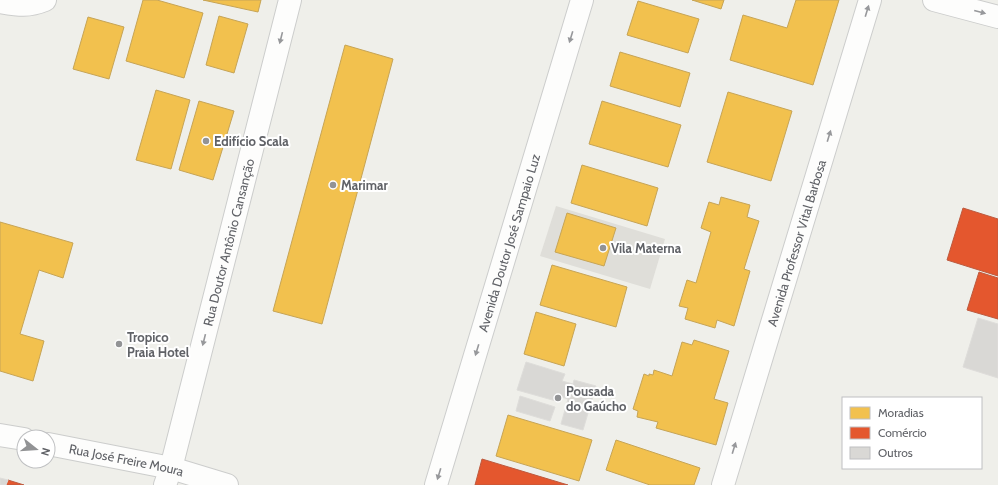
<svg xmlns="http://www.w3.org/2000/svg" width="998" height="485" viewBox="0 0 998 485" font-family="Cabin,sans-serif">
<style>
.education{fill:#dfded9}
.homes{fill:#f2c14e;stroke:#c6a456}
.shops{fill:#e4572e;stroke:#bc5a3f}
.building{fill:#d9d8d5;stroke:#deddda}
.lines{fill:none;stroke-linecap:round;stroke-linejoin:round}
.minor-casing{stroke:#cccdcc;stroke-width:24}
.minor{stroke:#fdfdfc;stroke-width:22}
.oneway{fill:#97989b}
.poi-dot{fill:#929395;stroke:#fff;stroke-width:1.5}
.labels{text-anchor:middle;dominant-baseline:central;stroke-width:4;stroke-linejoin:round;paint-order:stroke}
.poi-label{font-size:13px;font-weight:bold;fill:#606267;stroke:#fff;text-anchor:start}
.street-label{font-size:13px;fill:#606267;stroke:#fff}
</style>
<rect width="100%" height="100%" fill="#efefea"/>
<path class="education" d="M556,206L665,239L650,289L540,256Z"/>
<path class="homes" d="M143,0H157L203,13L184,78L126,61Z
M203,0H261L258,12Z
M692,0H724L721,9Z
M796,0H839L813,85L730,60L743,15L787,28Z
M638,1L699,19L688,53L627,35Z
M219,16L248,24L234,73L206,65Z
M88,17L124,27L109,79L73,69Z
M345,45L393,59L322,324L273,311Z
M620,52L690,73L680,107L610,86Z
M156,90L190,100L171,169L136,160Z
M728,92L792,111L771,181L707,162Z
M199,101L234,111L213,180L179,170Z
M602,101L681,125L668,167L589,144Z
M582,165L658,188L647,226L571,203Z
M721,197L750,205L747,217L759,221L744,269L750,271L734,326L717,320L715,328L685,319L688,308L679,306L687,280L696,283L711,232L701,228L709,202L719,205Z
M567,213L616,228L604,266L555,252Z
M0,222L73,243L63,278L39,270L20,334L44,341L33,381L0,371Z
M552,265L627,287L616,327L540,305Z
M536,312L576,324L564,366L524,354Z
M694,340L729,351L714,399L728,403L716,445L656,428L658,422L637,417L638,411L633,409L644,374L649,376V374L653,375L654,370L672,376L682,342L692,345Z
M508,415L592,440L579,481L496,456Z
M616,440L700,468L694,485H650L606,470Z"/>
<path class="shops" d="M963,208L998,219V276L947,260Z
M979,272L998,278V319L967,310Z
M482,459L568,485H475Z
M8,480L24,485H6Z"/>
<path class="building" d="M978,318L998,324V378L963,367Z
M526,362L565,374L562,381L573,384L574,380L596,386L583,430L561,424L568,399L558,396L556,401L517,390Z
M520,396L555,407L550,421L516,411Z
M0,478L8,480L6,485H0Z"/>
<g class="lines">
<g class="minor-casing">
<g id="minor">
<path d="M934,0L998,17"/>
<path d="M0,2C18,5 28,7 45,0"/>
<path d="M0,435L24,439"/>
<path id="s1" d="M48,444L171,468L227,485"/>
<path id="s2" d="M165,485L171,468L290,0"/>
<path id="s3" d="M436,485L582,0"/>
<path id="s4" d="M723,485L870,0"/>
</g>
</g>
<use href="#minor" class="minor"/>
</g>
<defs><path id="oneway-solid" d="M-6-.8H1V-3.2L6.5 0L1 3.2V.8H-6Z"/></defs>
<g class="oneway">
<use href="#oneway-solid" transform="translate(867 11) rotate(-73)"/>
<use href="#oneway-solid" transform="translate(980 12) rotate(15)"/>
<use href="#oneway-solid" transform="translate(571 37) rotate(107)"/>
<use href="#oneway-solid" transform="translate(281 38) rotate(104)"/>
<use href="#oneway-solid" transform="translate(829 136) rotate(-73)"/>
<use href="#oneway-solid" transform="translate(204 340) rotate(104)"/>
<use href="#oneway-solid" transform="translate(477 350) rotate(107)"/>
<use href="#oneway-solid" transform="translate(734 448) rotate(-73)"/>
<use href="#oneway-solid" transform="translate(439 474) rotate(107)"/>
</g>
<g class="poi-dot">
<circle cx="206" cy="141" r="4"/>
<circle cx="333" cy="185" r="4"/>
<circle cx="603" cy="248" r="4"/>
<circle cx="119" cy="344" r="4"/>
<circle cx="558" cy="398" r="4"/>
</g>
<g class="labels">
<g class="poi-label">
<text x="214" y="141">Edifício Scala</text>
<text x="341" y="185">Marimar</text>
<text x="611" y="248">Vila Materna</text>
<text x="127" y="337">Tropico<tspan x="127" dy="15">Praia Hotel</tspan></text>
<text x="566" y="391">Pousada<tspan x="566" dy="15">do Gaúcho</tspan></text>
</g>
<g class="street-label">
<text stroke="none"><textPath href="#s3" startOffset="253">Avenida Doutor José Sampaio Luz</textPath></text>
<text stroke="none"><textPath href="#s4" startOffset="253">Avenida Professor Vital Barbosa</textPath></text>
<text stroke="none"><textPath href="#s2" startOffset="251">Rua Doutor Antônio Cansanção</textPath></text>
<text stroke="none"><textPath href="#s1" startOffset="80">Rua José Freire Moura</textPath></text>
</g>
</g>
<rect x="842" y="397" width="140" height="72" fill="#ffffff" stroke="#bfc0c2"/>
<rect x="850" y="407" width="20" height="12" fill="#f2c14e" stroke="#bfc0c2"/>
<text x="878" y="417" font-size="12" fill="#606267">Moradias</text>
<rect x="850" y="427" width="20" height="12" fill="#e4572e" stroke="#bfc0c2"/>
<text x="878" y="437" font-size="12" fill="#606267">Comércio</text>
<rect x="850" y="447" width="20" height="12" fill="#d9d8d5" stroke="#bfc0c2"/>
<text x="878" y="457" font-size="12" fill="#606267">Outros</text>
<g transform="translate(36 449) rotate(107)"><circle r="19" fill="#ffffff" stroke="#bfc0c2"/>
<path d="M0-3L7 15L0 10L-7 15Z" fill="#929395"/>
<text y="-6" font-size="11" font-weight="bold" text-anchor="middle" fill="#606267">N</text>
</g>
</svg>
